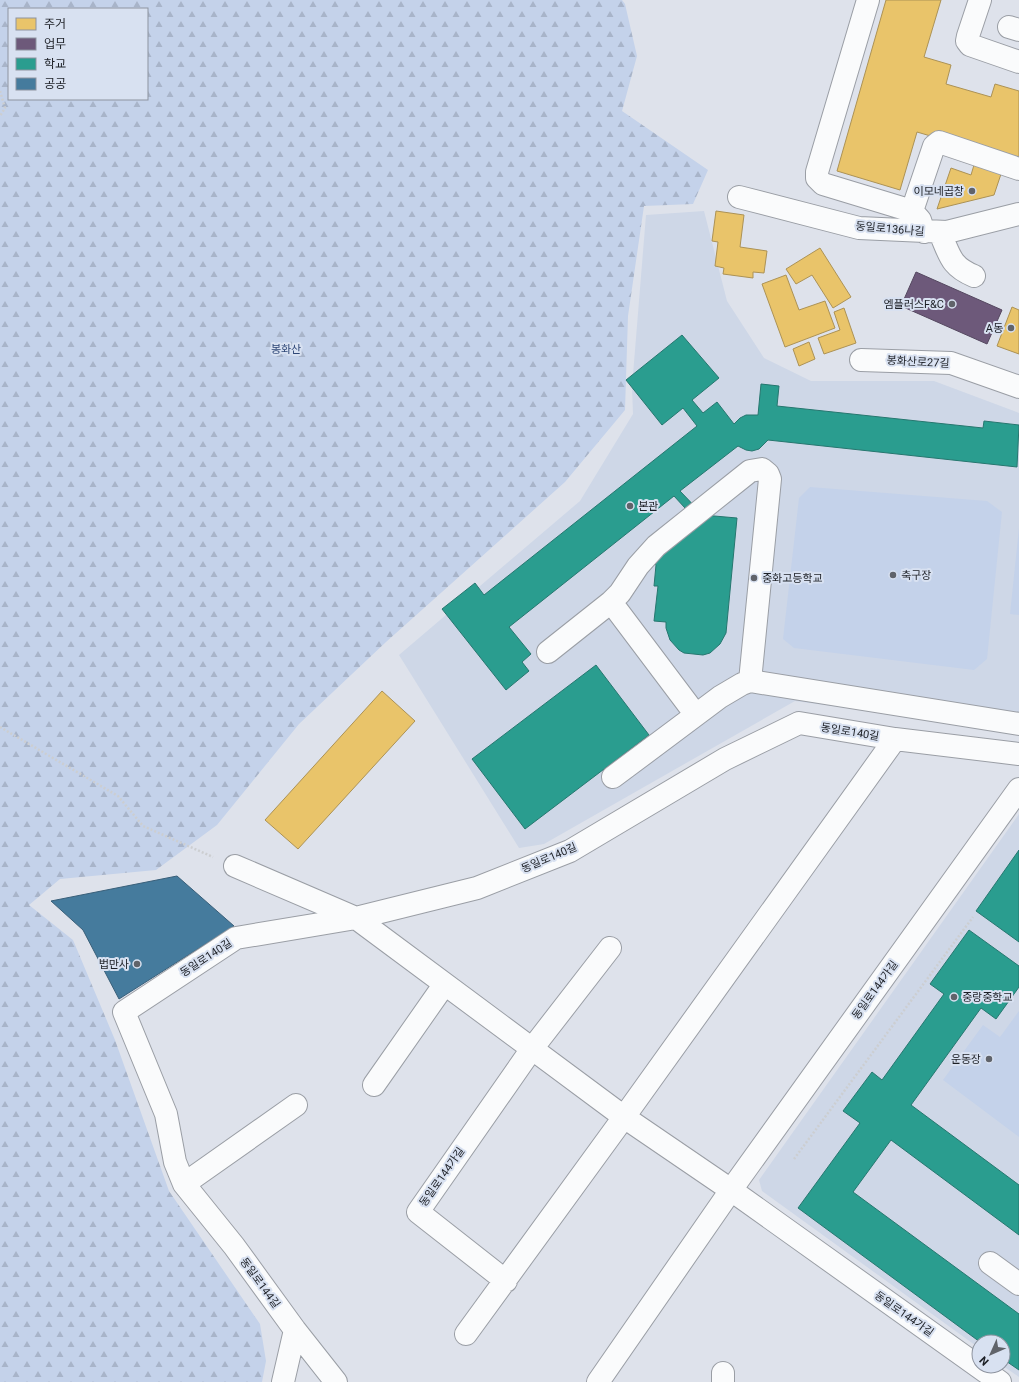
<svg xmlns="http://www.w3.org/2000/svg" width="1019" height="1382" viewBox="0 0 1019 1382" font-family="Roboto,'Noto Sans KR',sans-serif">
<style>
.built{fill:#ced7e7}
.green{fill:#c4d2ea}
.forest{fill:url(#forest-firs);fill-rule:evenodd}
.homes{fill:#e9c46a;stroke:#ac9255}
.offices{fill:#6d597a;stroke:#554860}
.schools{fill:#2a9d8f;stroke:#26776f}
.public{fill:#457b9d;stroke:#395f79}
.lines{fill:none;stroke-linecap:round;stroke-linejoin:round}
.minor-casing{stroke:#9a9ea5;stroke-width:24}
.path{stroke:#ccced1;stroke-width:2.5;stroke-dasharray:2 2;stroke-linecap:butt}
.minor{stroke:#fafbfc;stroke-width:22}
.poi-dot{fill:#60636a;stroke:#d8e1f1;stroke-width:1.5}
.labels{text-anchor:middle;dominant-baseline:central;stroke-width:4;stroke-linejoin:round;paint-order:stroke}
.poi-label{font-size:11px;fill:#1c1f25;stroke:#d8e1f1;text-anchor:end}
.street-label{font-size:11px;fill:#1c1f25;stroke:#d8e1f1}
.park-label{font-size:11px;fill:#2d4676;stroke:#d8e1f1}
</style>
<defs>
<pattern id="forest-firs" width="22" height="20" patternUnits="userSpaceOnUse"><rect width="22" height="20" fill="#c4d2ea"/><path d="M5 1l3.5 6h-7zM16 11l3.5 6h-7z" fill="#a8b4c9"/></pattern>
</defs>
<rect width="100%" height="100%" fill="#dee2eb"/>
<path class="built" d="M704,211L727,301L764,358L811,381H934L1019,413V731L795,701L544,844L519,848L399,655L580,501L633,414L632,387L646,215Z
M1019,814V1377L1003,1366V1342H979V1348L762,1191L759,1180Z"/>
<path class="green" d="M810,487L987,501L1002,512L987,659L974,670L794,648L783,639L799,498Z
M1019,528V615L1010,614Z
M1019,1011V1137L943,1080L983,1025L1000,1037Z"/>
<path class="forest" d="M0,0H622L625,4L637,56L622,111L708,170L693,204L644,206L628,316L625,410L565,482L386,642L299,724L217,825L156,870L60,879L29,905L73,940L115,1040L169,1191L260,1324L266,1361L262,1382H0ZM9,9H147V99H9Z"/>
<path class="homes" d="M886,0H941L924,57L951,65L946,84L991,97L995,84L1019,91V162L917,132L900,190L837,171Z
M974,165L1001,174L994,195L937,209L951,168L971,175Z
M716,211L744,215L740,247L767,251L764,273L753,272V278L723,274L724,268L715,266L718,242L712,241Z
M820,248L851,297L833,308L812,275L796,284L786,269Z
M786,275L799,310L825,301L835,328L785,347L762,284Z
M1012,307L1019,310V354L997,346Z
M844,308L856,343L824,354L818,338L840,330L834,312Z
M809,342L815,359L799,366L793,349Z
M382,691L415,721L298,849L265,820Z"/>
<path class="offices" d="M916,272L1002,310L987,344L901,306Z"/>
<path class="schools" d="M682,335L719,378L692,400L703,413L717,402L734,424L740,418L746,415H758L761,384L779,386L777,406L983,428L984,421L1019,425L1017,467L768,440L759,449L752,451L746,450L738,446L680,491L703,515L737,518L726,633L720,644L710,653L703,655L684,653L679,650L670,640L666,628V622L654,621L658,586H654L656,565L652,560L689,528L696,529V520L674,496L509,627L531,654L522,662L529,671L506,690L442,609L475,583L484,595L697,426L683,408L662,425L626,380Z
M596,665L649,735L525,829L472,759Z
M1019,850V942L976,911Z
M969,930L1019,966V987L996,1019L981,1008L911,1105L1019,1185V1235L891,1140L853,1192L1019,1314V1370L1003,1359V1342H980L798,1208L860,1123L843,1111L872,1072L882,1080L944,994L930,984Z"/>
<path class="public" d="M177,876L234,926L119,999L83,930L51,901Z"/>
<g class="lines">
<g class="minor-casing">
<path id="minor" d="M868,0L817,172V178L823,184L912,211L920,220L924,232
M980,0L968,36L967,41L970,45L1019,62
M1009,27L1019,30
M739,197L859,228L947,232L1019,214
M912,211L934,146L939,142L1019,169
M940,233C950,255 950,266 974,276
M861,360L951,363L1019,387
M611,602L696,715
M548,652L611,602L620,593L638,566L656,546L750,471L762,469L768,474L770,479L750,681L1019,724
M613,777L720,697L742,684L750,681
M235,866L356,918L624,1117L731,1190L1000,1382
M374,1085L444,985
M184,1184L296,1105
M990,1263L1019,1284
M506,1281L418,1212L531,1050L610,948
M466,1334L624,1117L895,739
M283,1382L295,1330
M336,1382L295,1330L234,1246L184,1184L175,1162L166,1114L124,1012L236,938L356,918L477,888L570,851L725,759L799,723L895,739L1019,754
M598,1382L731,1190L1019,789
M723,1382V1373"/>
</g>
<path class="path" d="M0,91L5,108L0,116
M0,727L118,796L143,826L213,857
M794,1159L973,917"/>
<use href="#minor" class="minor"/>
</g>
<g class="poi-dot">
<circle cx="972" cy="191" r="4"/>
<circle cx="952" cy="304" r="4"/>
<circle cx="1011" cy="328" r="4"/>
<circle cx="630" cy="506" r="4"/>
<circle cx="893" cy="575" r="4"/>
<circle cx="754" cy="578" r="4"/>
<circle cx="137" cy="964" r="4"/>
<circle cx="954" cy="997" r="4"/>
<circle cx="989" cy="1059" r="4"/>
</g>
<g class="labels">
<g class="poi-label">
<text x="964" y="191">이모네곱창</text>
<text x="944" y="304">엠플러스F&amp;C</text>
<text x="1003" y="328">A동</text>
<text x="638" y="506" text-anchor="start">본관</text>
<text x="901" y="575" text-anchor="start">축구장</text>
<text x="762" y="578" text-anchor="start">중화고등학교</text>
<text x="129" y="964">법만사</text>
<text x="962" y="997" text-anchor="start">중랑중학교</text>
<text x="981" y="1059">운동장</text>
</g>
<g class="street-label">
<text transform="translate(890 229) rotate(5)">동일로136나길</text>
<text transform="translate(918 362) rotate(3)">봉화산로27길</text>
<text transform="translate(850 732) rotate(9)">동일로140길</text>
<text transform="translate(549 858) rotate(-23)">동일로140길</text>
<text transform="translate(206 958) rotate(-33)">동일로140길</text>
<text transform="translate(875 990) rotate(-54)">동일로144가길</text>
<text transform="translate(442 1177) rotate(-55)">동일로144가길</text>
<text transform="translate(260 1283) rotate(54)">동일로144길</text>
<text transform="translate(904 1314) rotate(35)">동일로144가길</text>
</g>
<g class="park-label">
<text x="286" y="349">봉화산</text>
</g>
</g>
<rect x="8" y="8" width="140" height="92" fill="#d8e1f1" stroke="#8d939f"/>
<rect x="16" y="18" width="20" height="12" fill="#e9c46a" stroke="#8d939f"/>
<text x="44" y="28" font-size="12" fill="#1c1f25">주거</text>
<rect x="16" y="38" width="20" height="12" fill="#6d597a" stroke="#8d939f"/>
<text x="44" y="48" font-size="12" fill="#1c1f25">업무</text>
<rect x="16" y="58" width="20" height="12" fill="#2a9d8f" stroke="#8d939f"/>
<text x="44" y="68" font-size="12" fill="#1c1f25">학교</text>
<rect x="16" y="78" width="20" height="12" fill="#457b9d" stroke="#8d939f"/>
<text x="44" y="88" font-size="12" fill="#1c1f25">공공</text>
<g transform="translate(991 1354) rotate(225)"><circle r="19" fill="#d8e1f1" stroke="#8d939f"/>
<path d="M0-3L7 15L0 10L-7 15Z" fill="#60636a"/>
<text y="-6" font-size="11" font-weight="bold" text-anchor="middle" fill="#1c1f25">N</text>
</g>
</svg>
